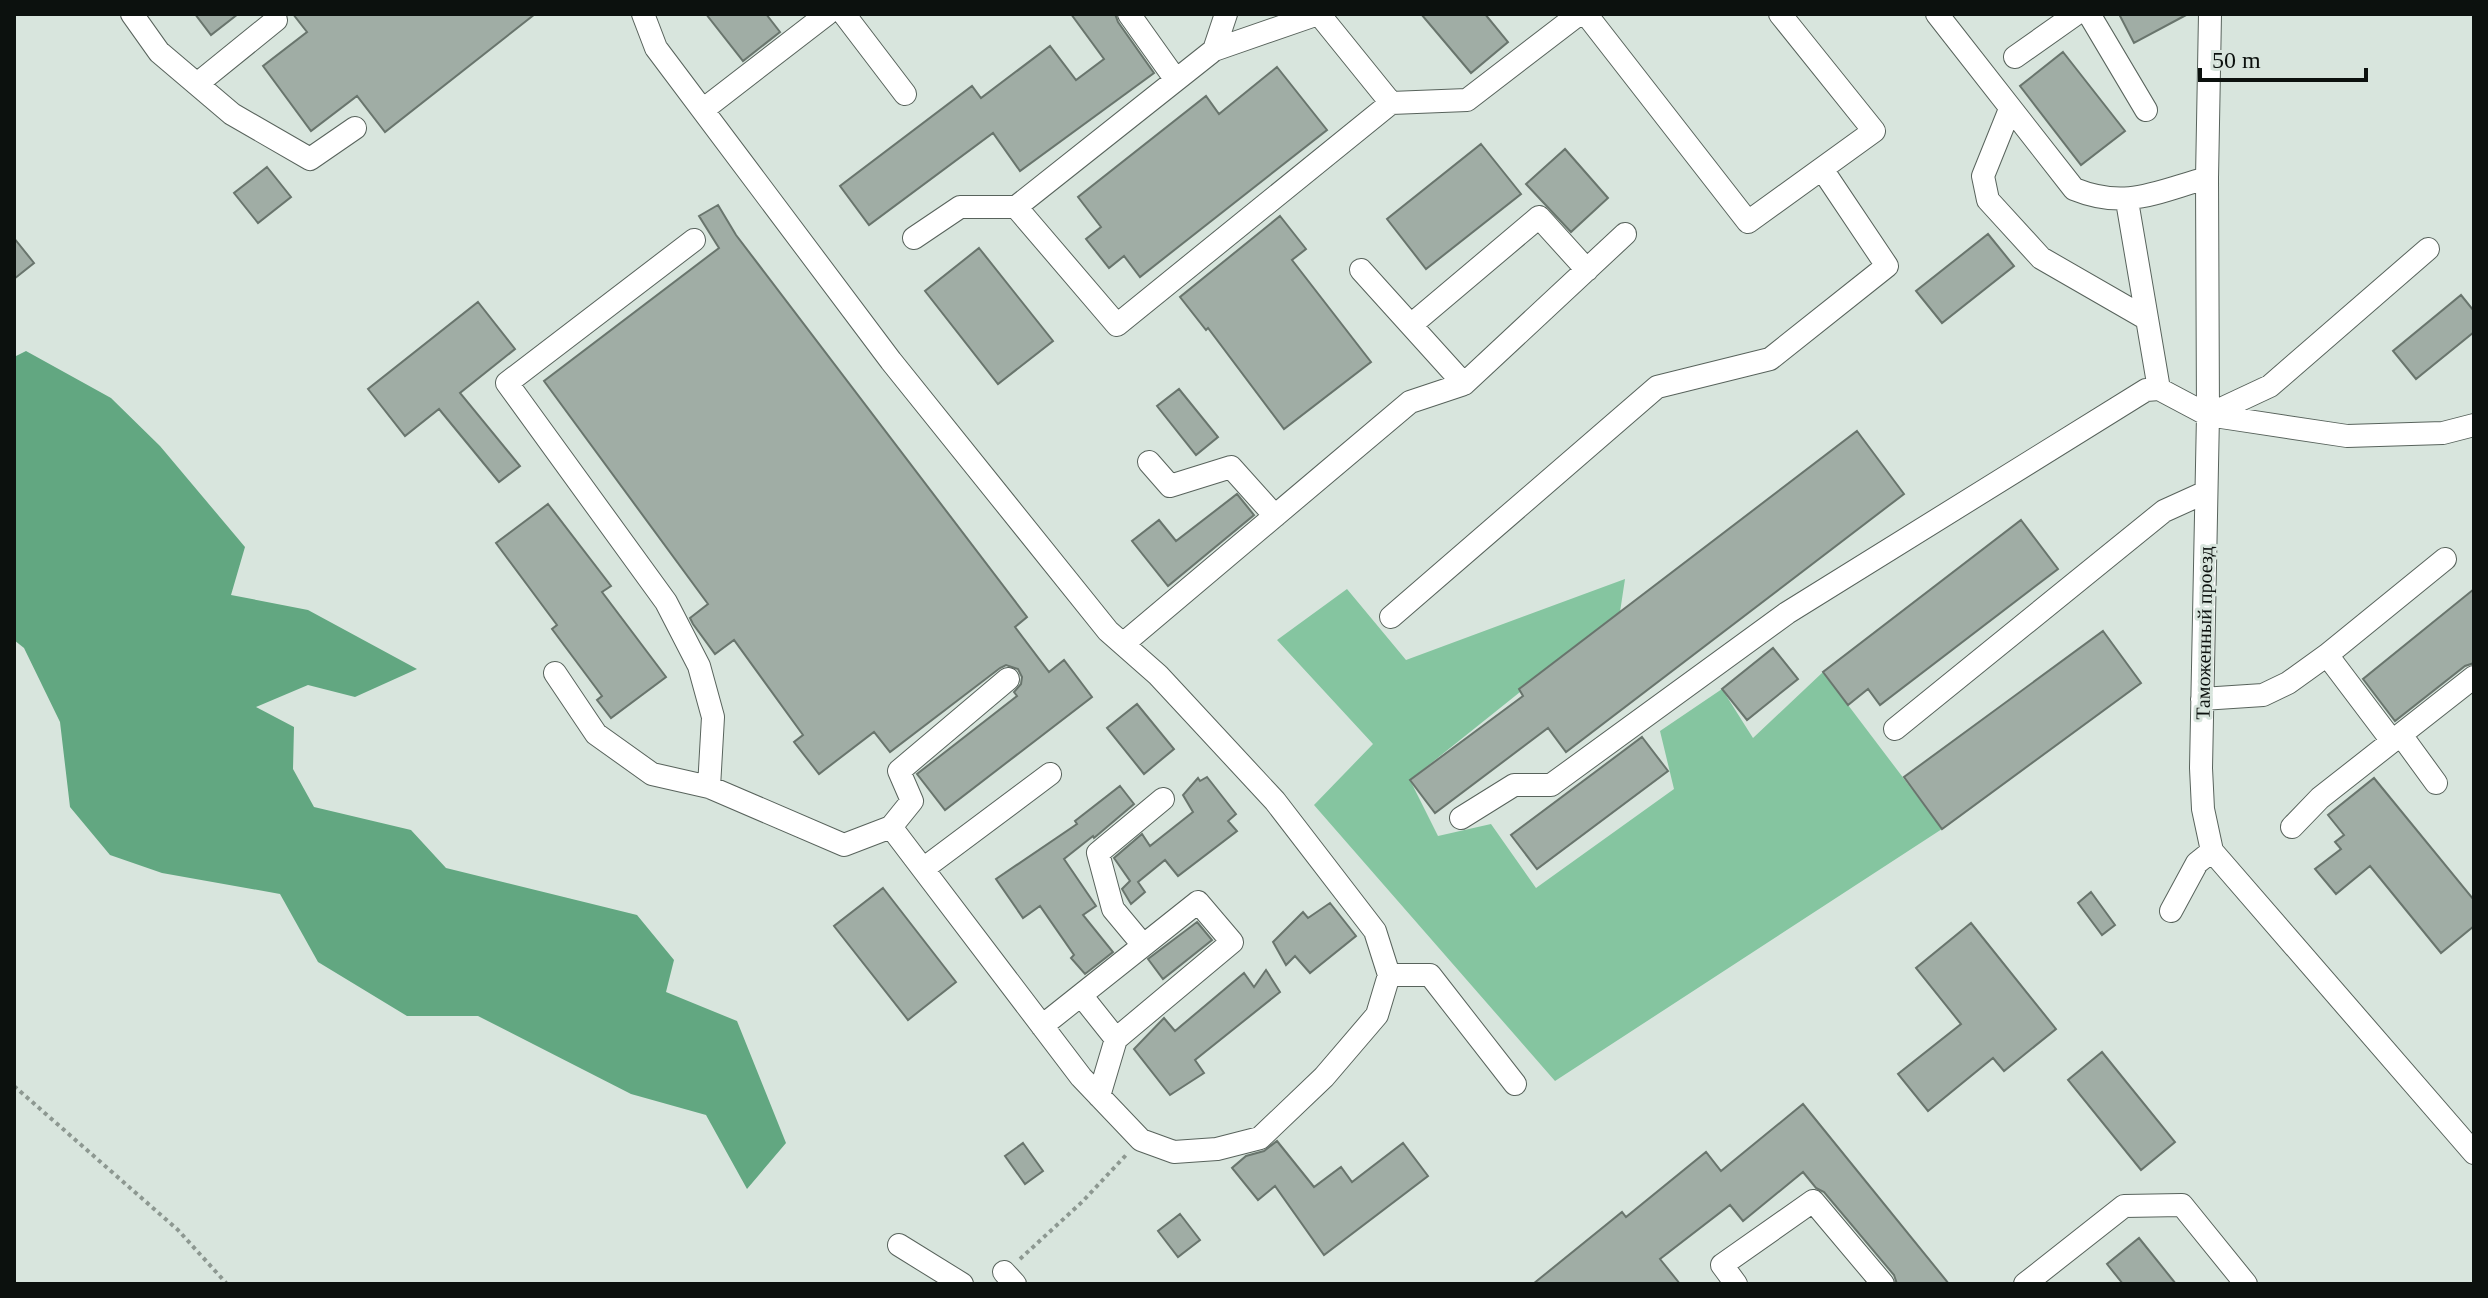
<svg xmlns="http://www.w3.org/2000/svg" width="2488" height="1298" viewBox="0 0 2488 1298" font-family="'Times New Roman',serif">
<style>
.green{fill:#85c5a0}
.water{fill:#62a781}
.building{fill:#a0ada5;stroke:#69756d;stroke-width:2}
.lines{fill:none;stroke-linecap:round;stroke-linejoin:round}
.minor-casing{stroke:#58635c;stroke-width:24}
.path{stroke:#8d9891;stroke-width:4;stroke-dasharray:4 4;stroke-linecap:butt}
.minor{stroke:#fff;stroke-width:22}
.labels{text-anchor:middle;dominant-baseline:central;stroke-width:6;stroke-linejoin:round;paint-order:stroke}
.street-label{font-size:20px;fill:#0c110e;stroke:#d8e5dd}
</style>
<rect width="100%" height="100%" fill="#d8e5dd"/>
<path class="green" d="M1625,579L1620,612L1410,780L1438,836L1491,824L1536,888L1674,789L1660,731L1722,689L1753,738L1823,672L1942,829L1555,1081L1314,805L1373,744L1277,640L1347,589L1406,660Z"/>
<path class="water" d="M26,351L111,398L160,446L245,547L231,595L308,610L417,669L355,697L308,685L256,707L294,727L293,769L314,807L411,830L446,868L637,915L674,960L666,992L737,1021L786,1143L747,1189L706,1115L631,1094L478,1016H407L318,962L280,894L162,873L110,855L70,807L60,722L24,648L14,640V357Z"/>
<path class="building" d="M195,14H238L211,35Z
M293,14H535L385,132L357,96L311,131L263,66L307,32Z
M706,14H766L780,32L743,61Z
M1071,14H1115L1118,22L1154,73L1020,171L993,133L869,225L840,186L972,86L981,98L1050,46L1076,80L1104,59Z
M1421,14H1485L1508,42L1471,73Z
M2119,14H2188L2134,43Z
M2063,52L2125,131L2081,165L2020,86Z
M1277,67L1327,130L1140,277L1124,256L1109,268L1086,239L1101,227L1078,197L1206,96L1219,114Z
M1481,144L1521,194L1426,269L1387,219Z
M1565,149L1608,198L1571,232L1526,184Z
M267,167L291,197L258,223L234,193Z
M718,205L736,235L1027,617L1015,627L1049,672L1064,660L1092,697L945,810L917,774L1017,696L1014,692L1021,684L1022,677L1018,669L1006,665L1000,668L890,752L874,732L819,774L794,742L803,735L734,640L715,654L693,624L690,618L708,604L544,381L719,248L699,216Z
M1280,216L1306,249L1292,260L1371,362L1284,429L1208,328L1206,330L1180,297Z
M1988,234L2014,266L1942,323L1916,291Z
M14,238L34,263L14,279Z
M979,248L1053,341L998,384L925,291Z
M2461,295L2474,311V332L2416,379L2393,351Z
M478,302L515,349L460,393L520,466L499,482L439,409L405,436L368,389Z
M1179,389L1218,437L1196,455L1157,406Z
M1857,431L1904,494L1566,752L1548,728L1435,813L1410,780L1523,696L1519,689Z
M1237,494L1254,515L1168,586L1132,541L1159,520L1176,541Z
M548,504L611,586L602,592L666,677L611,718L597,700L602,696L552,629L557,625L496,543Z
M2021,520L2058,569L1880,705L1868,689L1848,705L1823,672Z
M2474,589V663L2465,666L2395,721L2363,679Z
M2103,631L2141,683L1942,829L1904,777Z
M1773,648L1798,679L1747,720L1722,689Z
M1137,704L1174,749L1144,774L1107,728Z
M1642,737L1668,771L1537,869L1511,835Z
M1207,777L1236,814L1228,821L1237,831L1178,876L1165,860L1138,882L1145,892L1131,904L1122,889L1130,881L1114,858L1142,834L1150,846L1193,812L1183,795L1198,778L1200,781Z
M2374,778L2474,900V926L2441,953L2370,866L2336,894L2315,869L2341,849L2335,842L2344,835L2328,815Z
M1120,786L1134,804L1094,838L1093,836L1064,859L1096,906L1083,915L1113,952L1085,974L1071,958L1074,955L1040,906L1023,918L996,879L1077,824L1075,821Z
M883,888L956,982L908,1020L834,926Z
M2091,892L2115,925L2102,935L2078,903Z
M1330,903L1356,936L1310,973L1295,956L1286,965L1273,942L1303,912L1308,918Z
M1197,922L1212,940L1163,979L1148,959Z
M1971,923L2056,1029L2004,1071L1993,1058L1928,1111L1898,1074L1961,1024L1916,968Z
M1266,970L1280,992L1195,1060L1204,1073L1170,1095L1134,1049L1164,1018L1175,1031L1244,973L1254,987Z
M2102,1052L2175,1142L2141,1170L2068,1080Z
M1803,1104L1949,1284H1897L1894,1275L1824,1192L1816,1188L1803,1172L1743,1221L1730,1205L1660,1259L1680,1284H1533L1622,1212L1626,1217L1706,1152L1721,1171Z
M1277,1141L1314,1187L1341,1167L1352,1182L1403,1143L1428,1176L1324,1255L1275,1186L1258,1200L1232,1168L1246,1156L1264,1151Z
M1023,1143L1043,1171L1025,1184L1005,1156Z
M1180,1214L1200,1240L1178,1257L1158,1231Z
M2139,1238L2176,1284H2123L2107,1264Z"/>
<g class="lines">
<g class="minor-casing">
<path id="minor" d="M132,14L159,52L232,114L310,159L355,128
M844,14L905,94
M1129,14L1176,80
M1319,14L1391,103
M1586,14L1748,222L1874,131L1780,14
M1937,14L2074,189C2126,210 2156,192 2207,178
M2089,14L2146,110
M2210,14L2207,178L2208,415L2201,768L2203,809L2212,851L2474,1153
M1214,50L1318,14
M2015,57L2076,14
M197,84L276,20
M704,109L827,14
M2010,109L1983,176L1988,200L2041,258L2147,319
M2127,201L2159,389
M1016,207L1117,325L1391,103L1467,100L1579,14
M914,238L960,207H1016L1214,50L1226,14
M694,240L507,383L666,602L699,666L713,717L709,787
M1361,270L1464,384
M1411,325L1539,217L1587,270
M2208,415L2270,386L2428,249
M1149,462L1170,486L1231,467L1275,516
M1391,617L1657,387L1770,359L1887,266L1822,169
M1123,644L1410,402L1464,384L1625,234
M2327,655L2445,559
M555,673L596,734L652,774L709,787L844,845L891,827L1081,1077L1141,1140L1174,1152L1217,1149L1260,1138L1324,1077L1377,1015L1389,975L1375,931L1275,801L1158,675L1108,631L891,361L656,48L643,14
M2202,699L2263,695L2288,683L2327,655L2392,741
M1895,729L2164,511L2206,492
M2401,735L2436,783
M1461,818L1514,785H1551L1787,613L2146,390L2159,389L2208,415L2347,436L2443,433L2474,425
M891,827L912,801L899,771L1008,679
M2292,827L2320,798L2474,677
M923,869L1050,774
M2171,911L2197,863L2212,851
M1143,945L1113,909L1098,853L1163,799
M1389,975H1430L1515,1084
M1081,995L1116,1039
M1042,1026L1198,902L1232,942L1116,1039L1099,1096
M899,1245L962,1284
M1004,1272L1015,1284
M1736,1284L1722,1265L1813,1201L1883,1284
M2025,1284L2124,1206L2182,1205L2246,1284"/>
</g>
<path class="path" d="M14,1086L178,1230L227,1284
M1020,1259L1082,1202L1128,1153"/>
<use href="#minor" class="minor"/>
</g>
<g class="labels">
<g class="street-label">
<text transform="translate(2204 633) rotate(-89)">Таможенный проезд</text>
</g>
</g>
<rect width="2488" height="1298" fill="none" stroke="#0c110e" stroke-width="32"/>
<path d="M2200 68v12h166v-12" fill="none" stroke="#0c110e" stroke-width="4"/>
<text x="2212" y="68" font-size="24" fill="#0c110e" stroke="#d8e5dd" stroke-width="6" paint-order="stroke">50 m</text>
</svg>
